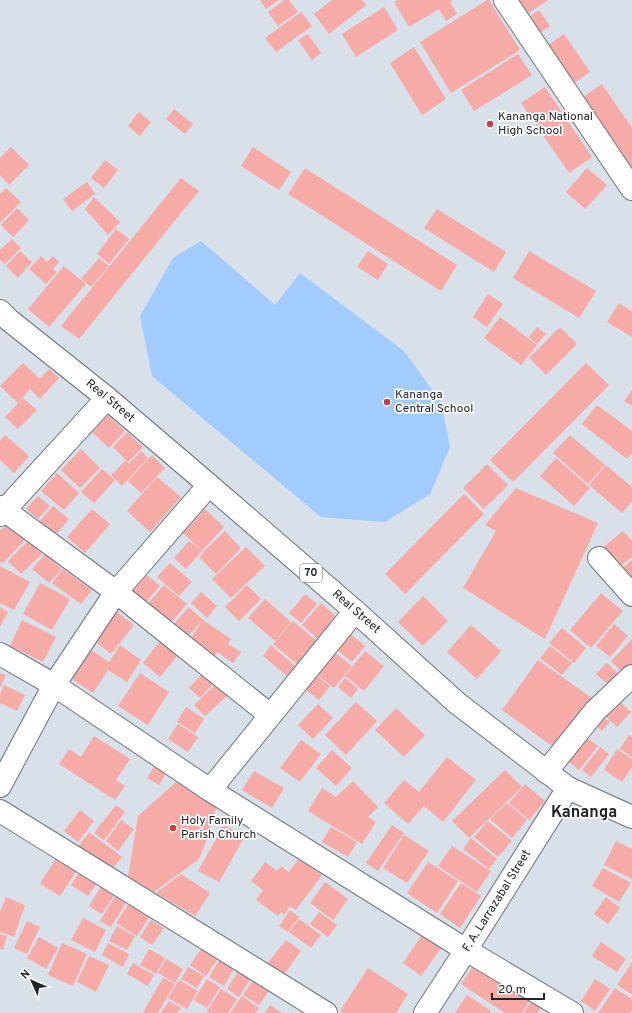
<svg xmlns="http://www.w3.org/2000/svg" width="632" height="1013" viewBox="0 0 632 1013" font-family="Overpass,sans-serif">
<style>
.green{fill:#a2ccfe}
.building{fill:#f7aba6}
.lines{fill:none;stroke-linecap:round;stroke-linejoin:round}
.minor-casing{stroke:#6d747d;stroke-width:24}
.highway-casing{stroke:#6d747d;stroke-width:24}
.minor{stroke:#fff;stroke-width:22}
.highway{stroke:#fff;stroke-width:22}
.poi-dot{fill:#cc3d42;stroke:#fff;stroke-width:1.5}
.labels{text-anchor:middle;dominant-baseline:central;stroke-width:3.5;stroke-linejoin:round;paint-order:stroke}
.shield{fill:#fff;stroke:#646668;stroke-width:1}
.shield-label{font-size:11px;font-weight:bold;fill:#212428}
.poi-label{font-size:12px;fill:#212428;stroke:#fff;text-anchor:start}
.street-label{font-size:12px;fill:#212428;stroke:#fff}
.district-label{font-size:16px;font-weight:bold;fill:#212428;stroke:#fff}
</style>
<rect width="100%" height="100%" fill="#d8e0ea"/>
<path class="green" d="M201,241L275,305L300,273L404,351L441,402L450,447L430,494L385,522L321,517L152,376L140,316L173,258Z"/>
<path class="building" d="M260,0H279L266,9Z
M284,0H289L298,12L278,26L268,12Z
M332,0H362L366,5L329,34L314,14Z
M398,0H454L450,2L457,14L446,21L439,9L409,27L394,2Z
M487,0H489L520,50L451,93L420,42Z
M513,0H548L524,16Z
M384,7L398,30L356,57L342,34Z
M539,10L550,26L537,35L526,19Z
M301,12L312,26L276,52L265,38Z
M308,34L321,53L312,60L298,40Z
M564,34L590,72L567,88L541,50Z
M414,47L446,99L422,115L390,63Z
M518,54L532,75L474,111L461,90Z
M602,84L632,128V178L576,102Z
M545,87L592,157L569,173L521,103Z
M174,109L193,124L185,134L166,119Z
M139,112L151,122L140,136L128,126Z
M11,147L29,165L9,185L0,175V158Z
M253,147L291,172L279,190L241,166Z
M105,160L118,170L104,188L91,178Z
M305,168L457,265L441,291L288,194Z
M587,168L607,185L585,209L566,192Z
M181,178L199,191L79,339L61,326Z
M87,182L95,194L72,211L63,199Z
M6,188L21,202L0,223V194Z
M94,197L120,222L108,235L85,209Z
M17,208L29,220L13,237L1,225Z
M437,209L506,252L494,272L424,228Z
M116,229L129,239L109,264L97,254Z
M12,239L21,248L5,264L0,260V250Z
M20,251L32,262L18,278L6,266Z
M368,251L388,264L378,280L357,267Z
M529,251L596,291L579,318L513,278Z
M41,256L47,262L53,256L59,262L53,269L57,272L46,284L29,269Z
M99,258L109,266L91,287L81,279Z
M64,266L86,284L49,327L28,309Z
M488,294L503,304L487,327L473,317Z
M619,303L632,311V337L607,322Z
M500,317L537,345L521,365L484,338Z
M537,327L546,334L537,344L529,337Z
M560,327L577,344L546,375L529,358Z
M23,363L40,379L49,369L59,378L40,399L30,389L18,403L0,386Z
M586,363L609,385L513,482L490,460Z
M632,390V406L624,401Z
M23,398L37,410L18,429L5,417Z
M597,405L632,431V453L627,459L582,424Z
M108,415L125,431L109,448L92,432Z
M127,432L143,447L128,462L113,447Z
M5,435L29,456L14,473L0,460V441Z
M570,435L605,465L588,484L553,453Z
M81,449L100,468L80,488L61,470Z
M141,451L148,458L122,486L111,475L126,460L129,464Z
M152,455L165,468L141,493L128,481Z
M556,458L590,488L574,506L540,476Z
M487,464L508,485L484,509L463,488Z
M606,465L632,487V501L622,513L589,485Z
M102,469L115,480L94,503L81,492Z
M57,473L79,493L64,510L41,491Z
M157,477L181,497L150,532L127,511Z
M516,488L598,523L545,639L463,588L496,531L485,525Z
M464,494L484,514L405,594L385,574Z
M38,496L50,506L38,519L26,509Z
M53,506L69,519L54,537L38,523Z
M92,509L110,524L85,553L67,537Z
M205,509L224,527L202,551L183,533Z
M9,522L27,538L3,563L0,562V531Z
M225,531L241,548L216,574L199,557L203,553L204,554L203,552Z
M623,531L632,541V557L618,568L601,549Z
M28,541L42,554L21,574L8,561Z
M189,541L202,551L186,569L174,558Z
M246,547L265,566L231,598L212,579Z
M45,554L62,569L49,583L32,569Z
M632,560V583L620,570Z
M170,563L192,582L179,596L157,577Z
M0,566L30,582L14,610L0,603Z
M63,569L92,590L81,604L52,583Z
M147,575L160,586L143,605L130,594Z
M40,583L70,599L52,630L23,614Z
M164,585L187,604L169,625L146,606Z
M247,585L261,599L239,621L225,607Z
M201,592L217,606L207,618L191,603Z
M601,593L623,611L591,648L570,630Z
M305,594L317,604L301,623L289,613Z
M423,596L448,621L423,646L398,622Z
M265,599L291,622L275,641L248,618Z
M321,603L338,618L319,640L302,625Z
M0,607L8,612L0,627Z
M189,607L203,620L185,639L171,627Z
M116,611L134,625L111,654L93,640Z
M22,620L56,637L43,662L10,646Z
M203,620L231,639L228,644L241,652L233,663L217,652L213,659L188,642Z
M293,621L318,642L298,665L273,644Z
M614,624L628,636L610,657L596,646Z
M471,625L501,651L477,679L447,652Z
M562,628L586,648L574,663L549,643Z
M349,633L365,646L352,662L336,649Z
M632,639V669L626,676L611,661Z
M160,641L177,656L160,677L143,663Z
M120,645L141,660L127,682L108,670L93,693L69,677L88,648L109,662Z
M271,645L295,666L287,676L263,656Z
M550,646L572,663L562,675L540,658Z
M333,651L352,666L334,688L315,673Z
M365,651L384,666L364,691L345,676Z
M538,660L595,700L559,751L502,710Z
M607,663L623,678L613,689L596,674Z
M0,673L6,675L0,688Z
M140,673L169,692L148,725L118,706Z
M202,674L213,684L200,698L189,688Z
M315,674L330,686L319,700L303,688Z
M345,678L358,689L351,698L338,687Z
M216,684L227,696L205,716L194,705Z
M4,685L25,695L17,711L0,703V694Z
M618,700L631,712L617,727L604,715Z
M356,702L377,721L346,755L325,735Z
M318,704L333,718L313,739L298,725Z
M186,707L204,719L195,733L177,722Z
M396,708L425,735L404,757L375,730Z
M603,717L610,722L602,731L595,725Z
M178,724L198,737L188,752L168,739Z
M629,735L632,737V757L620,749Z
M94,736L130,759L116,780L125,786L115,800L59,764L69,749L81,757Z
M586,737L598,746L579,770L568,761Z
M301,740L321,754L300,782L280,768Z
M600,747L609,754L591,777L582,770Z
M617,749L632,759V767L622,782L604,770Z
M332,750L352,768L336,786L316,768Z
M447,757L476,780L443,822L424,806L408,824L384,803L404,780L419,792Z
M155,765L167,772L159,785L147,778Z
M505,770L522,787L469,838L452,821Z
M254,771L284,788L272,808L242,790Z
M353,781L378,807L368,817L376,822L362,844L308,811L322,788L336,797Z
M176,782L217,805L207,839L199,859L154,892L128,877L138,816Z
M525,784L545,801L529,820L509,803Z
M507,803L527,820L512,838L490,819Z
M116,805L125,812L104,840L94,833Z
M80,810L94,821L78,842L64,831Z
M121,820L134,829L118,851L106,841Z
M488,821L512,841L498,857L474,837Z
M224,825L245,836L219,882L198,871Z
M392,825L404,833L378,871L366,863Z
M331,827L357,842L348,857L322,842Z
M89,832L122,857L110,872L78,847Z
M404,835L429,851L407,883L383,868Z
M471,838L497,859L489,869L463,849Z
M616,841L632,849V879L604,865Z
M452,846L491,871L477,892L438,866Z
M57,857L77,870L60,896L40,884Z
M299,858L322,875L296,910L290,906L284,915L281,912L278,916L256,900L263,890L251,881L265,862L277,871L281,866L289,872Z
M428,862L458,881L437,913L407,893Z
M82,868L99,880L88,896L71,885Z
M603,868L631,883L619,902L592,886Z
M181,874L210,893L195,916L156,893Z
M325,882L348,899L333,920L310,903Z
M461,883L481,896L460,928L440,914Z
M102,885L115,894L102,914L89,906Z
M116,895L127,901L111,927L100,921Z
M6,897L25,905L14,937L0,932V913Z
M606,897L620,908L608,924L594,914Z
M129,903L150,916L137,936L116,923Z
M290,910L299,917L288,932L279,926Z
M319,912L337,925L328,937L310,924Z
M83,918L106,930L95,952L71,940Z
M299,919L321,935L311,948L289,932Z
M151,920L164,928L152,945L140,937Z
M27,921L40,927L27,954L14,948Z
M117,926L135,936L127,950L109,941Z
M0,934L7,936L3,950L0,949Z
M422,935L441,948L421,976L403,963Z
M39,937L58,948L46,969L27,958Z
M286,940L301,951L283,976L267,964Z
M601,942L626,959L617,972L592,956Z
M62,943L87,954L73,986L48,975Z
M108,943L129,954L123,967L102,955Z
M202,948L218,958L206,976L190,965Z
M149,949L165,958L156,974L140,965Z
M89,956L109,965L96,992L77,982Z
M221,957L236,965L224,986L209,977Z
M166,959L183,969L175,983L158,973Z
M632,962V993L631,994L617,985Z
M133,963L154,975L148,986L127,974Z
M474,965L530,1001L522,1013H505L461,984Z
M188,967L204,976L197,988L181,979Z
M368,968L408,994L396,1013H344L340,1011Z
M239,970L251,978L239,997L227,989Z
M163,978L175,984L158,1013H145L143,1012Z
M207,979L220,987L207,1008L194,1000Z
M254,979L270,989L259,1005L243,995Z
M595,979L610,989L595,1011L581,1001Z
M179,980L198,991L187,1009L168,998Z
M615,988L632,999V1011L630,1013H598Z
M221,989L237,999L228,1013H209L207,1011Z
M467,995L491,1011L490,1013H455Z
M242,996L259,1008L255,1013H230Z
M169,1001L181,1008L177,1013H161Z
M532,1001L542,1007L537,1013H523Z
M270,1005L282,1013H265Z"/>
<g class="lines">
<g class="minor-casing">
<path id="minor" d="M505,0L632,189
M0,507L116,592L270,715
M0,515L107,398
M599,558L632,595
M0,654L54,685L210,790L466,950L572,1013
M546,772L595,711L632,676
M0,786L54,685L116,592L209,485
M210,790L355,611
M0,811L326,1013
M425,1013L466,950L568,788"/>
</g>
<g class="highway-casing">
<path id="highway" d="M0,311L9,320L107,398L209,485L355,611L457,703L568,788L632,817"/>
</g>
<use href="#minor" class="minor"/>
<use href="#highway" class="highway"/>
</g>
<g class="poi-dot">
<circle cx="490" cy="124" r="4"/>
<circle cx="387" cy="402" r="4"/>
<circle cx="173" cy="828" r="4"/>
</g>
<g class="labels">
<rect class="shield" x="300" y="564" width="22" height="18" rx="3"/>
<g class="shield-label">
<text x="311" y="573">70</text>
</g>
<g class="poi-label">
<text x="498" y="117">Kananga National<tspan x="498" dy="14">High School</tspan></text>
<text x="395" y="395">Kananga<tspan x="395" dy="14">Central School</tspan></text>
<text x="181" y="821">Holy Family<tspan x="181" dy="14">Parish Church</tspan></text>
</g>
<g class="street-label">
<text transform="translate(110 401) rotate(40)">Real Street</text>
<text transform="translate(356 612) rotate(41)">Real Street</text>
<text transform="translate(497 901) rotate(-58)">F. A. Larrazabal Street</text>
</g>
<g class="district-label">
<text x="584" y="813">Kananga</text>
</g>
</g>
<g transform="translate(32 981) rotate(315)" stroke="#ffffff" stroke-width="3" paint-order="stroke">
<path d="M0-3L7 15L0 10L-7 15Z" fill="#212428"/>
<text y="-6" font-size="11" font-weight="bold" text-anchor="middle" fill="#212428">N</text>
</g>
<path d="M492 993v6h52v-6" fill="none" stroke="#212428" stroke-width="2"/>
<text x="498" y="993" font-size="12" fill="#212428" stroke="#ffffff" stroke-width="3" paint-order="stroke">20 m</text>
</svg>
